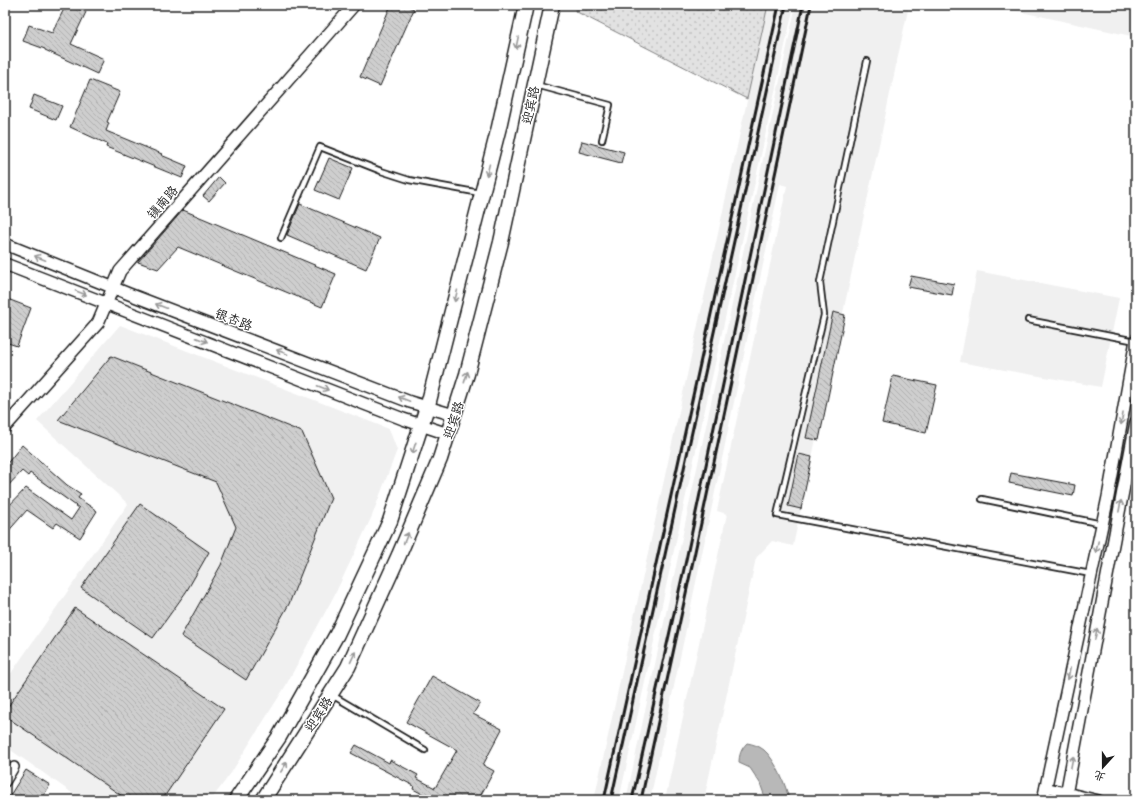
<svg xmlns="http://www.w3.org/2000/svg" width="1141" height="805" viewBox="0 0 1141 805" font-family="'Patrick Hand','LXGW WenKai TC',sans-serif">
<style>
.built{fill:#f0f0f0}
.green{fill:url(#green-dots);stroke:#7f7f7f}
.water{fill:#b8b8b8;stroke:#7a7a7a}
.building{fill:url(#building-back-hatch);stroke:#1c1c1c}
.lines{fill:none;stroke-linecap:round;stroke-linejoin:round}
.service-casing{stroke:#1c1c1c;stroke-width:8}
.minor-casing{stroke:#1c1c1c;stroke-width:12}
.tertiary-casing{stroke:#1c1c1c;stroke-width:14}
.primary-casing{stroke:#1c1c1c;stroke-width:17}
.service{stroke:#fff;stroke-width:4.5}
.minor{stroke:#fff;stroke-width:9}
.tertiary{stroke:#fff;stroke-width:11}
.primary{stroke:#fff;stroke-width:14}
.rail{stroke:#1c1c1c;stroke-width:3}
.oneway{stroke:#999}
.labels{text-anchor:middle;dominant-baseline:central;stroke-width:3;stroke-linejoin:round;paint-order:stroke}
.street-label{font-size:13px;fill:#1c1c1c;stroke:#fff}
</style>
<defs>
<pattern id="green-dots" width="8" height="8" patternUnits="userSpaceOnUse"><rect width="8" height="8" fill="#e2e2e2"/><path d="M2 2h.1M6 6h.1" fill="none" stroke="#c1c1c1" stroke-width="1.8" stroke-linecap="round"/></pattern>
<pattern id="building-back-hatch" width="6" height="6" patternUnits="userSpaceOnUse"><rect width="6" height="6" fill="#cecece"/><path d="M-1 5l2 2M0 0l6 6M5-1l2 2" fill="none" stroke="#b0b0b0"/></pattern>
</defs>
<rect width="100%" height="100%" fill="#fff"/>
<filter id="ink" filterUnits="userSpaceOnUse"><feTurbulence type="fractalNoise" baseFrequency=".025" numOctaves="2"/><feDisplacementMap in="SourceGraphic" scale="8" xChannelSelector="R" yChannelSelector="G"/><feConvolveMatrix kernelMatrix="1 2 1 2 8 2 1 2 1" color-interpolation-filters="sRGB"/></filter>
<g filter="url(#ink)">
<path class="built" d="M768,5H794L619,800H594Z
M796,5H909L793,546L772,541L756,558L704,800H665L727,514L717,511L787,186L780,184L650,800H626Z
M989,5H1136V37Z
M977,271L1119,298L1101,387L960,362Z
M120,325L389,429L397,450L372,516L336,592L285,687L231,773L211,800H82L5,746V682L128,504L37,421Z"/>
<path class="green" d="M577,5H768L747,99L575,11Z"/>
<path class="water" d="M747,743C753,744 759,746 764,750C775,759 787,787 789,800H766L760,783L750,768L739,763C739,755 741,749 747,743Z"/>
<path class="building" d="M66,5H71L86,12L71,44L104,59L97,74L45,50V49L23,41L29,25L52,33Z
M391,5H405L414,9L380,86L360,77Z
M90,80L120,92L107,122L109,123L106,131L162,154L161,155L187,166L182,178L106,147L107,144L70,127Z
M34,95L62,106L56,120L29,109Z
M582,141L624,152L621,163L579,152Z
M329,158L353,168L339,200L315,190Z
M219,177L225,183L209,201L203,196Z
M300,204L380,238L366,269L287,235Z
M183,210L336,274L322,307L178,247L158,269L138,262Z
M911,276L954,284L952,295L908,287Z
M5,298L31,308L17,346L5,342Z
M833,312L845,315L819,440L806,438Z
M111,356L302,432L331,498L289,604L246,680L181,636L221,565L236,527L216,482L58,420Z
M893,376L937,385L926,433L882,423Z
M22,445L67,485L81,494L78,498L97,511L80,538L57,523L53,528L27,510L5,535V510L26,488L71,520L79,508L30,473L28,476L22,471L5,489V466Z
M799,454L812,457L801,509L788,506Z
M1011,473L1075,485L1073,496L1009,483Z
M140,504L209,552L186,592L153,638L81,588Z
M75,608L224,709L162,800H128L5,716V711Z
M432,676L480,703L473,714L502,729L483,765L494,771L478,800H428L430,798L413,789L414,786L351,753L356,745L389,763L390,760L418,775L416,778L435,788L457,750L406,722Z
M26,770L50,785L41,800H7Z"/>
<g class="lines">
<g class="service-casing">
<path id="service" d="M867,61L820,282L824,315L777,515L1091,574
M536,85L610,105L602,140
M281,238L320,147L381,171L409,180L480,193
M1028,320L1136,341
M982,499L1102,524
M332,695L425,750"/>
</g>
<g class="minor-casing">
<path id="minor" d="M5,782L14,767
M1045,787L1099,800"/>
</g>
<g class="tertiary-casing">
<path id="tertiary" d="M5,244L129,294L410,402L454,415
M5,264L403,419L448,434
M5,427L98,323L120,271L354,5
M1043,800L1108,497L1136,340
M1065,800L1136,422"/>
</g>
<g class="primary-casing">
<path id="primary" d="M236,800L279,737L337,634L390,521L429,401L499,127L526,5
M263,800L348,667L399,555L440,459L467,374L501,242L552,5"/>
</g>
<use href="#service" class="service"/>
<use href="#minor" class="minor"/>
<use href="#tertiary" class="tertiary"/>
<use href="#primary" class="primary"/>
<path class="rail" d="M604,800L779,5
M611,800L786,5
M632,800L686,560L803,5
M641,800L693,561L811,5"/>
</g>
<defs><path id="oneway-shaft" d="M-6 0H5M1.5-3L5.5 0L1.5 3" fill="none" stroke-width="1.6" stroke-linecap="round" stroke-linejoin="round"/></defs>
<g class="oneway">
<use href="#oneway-shaft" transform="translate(517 43) rotate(102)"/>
<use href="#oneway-shaft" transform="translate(488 170) rotate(104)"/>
<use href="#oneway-shaft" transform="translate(40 258) rotate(-159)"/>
<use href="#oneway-shaft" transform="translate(81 293) rotate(21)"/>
<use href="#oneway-shaft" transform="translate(456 296) rotate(104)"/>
<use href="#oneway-shaft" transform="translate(161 306) rotate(-159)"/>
<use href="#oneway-shaft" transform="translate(202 340) rotate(21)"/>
<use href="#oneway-shaft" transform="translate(282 352) rotate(-159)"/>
<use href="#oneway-shaft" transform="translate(466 377) rotate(-73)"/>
<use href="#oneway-shaft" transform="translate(323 388) rotate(21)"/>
<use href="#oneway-shaft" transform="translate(404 399) rotate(-159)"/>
<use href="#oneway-shaft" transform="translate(1122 419) rotate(100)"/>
<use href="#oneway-shaft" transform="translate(414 448) rotate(108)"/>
<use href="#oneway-shaft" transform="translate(1120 506) rotate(-79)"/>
<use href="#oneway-shaft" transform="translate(406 538) rotate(-67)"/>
<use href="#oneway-shaft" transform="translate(1097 547) rotate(102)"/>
<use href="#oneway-shaft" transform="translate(1096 634) rotate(-79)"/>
<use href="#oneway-shaft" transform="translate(353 657) rotate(-65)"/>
<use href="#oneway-shaft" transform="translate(1069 674) rotate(102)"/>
<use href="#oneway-shaft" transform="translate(1072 762) rotate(-79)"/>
<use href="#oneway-shaft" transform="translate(284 767) rotate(-57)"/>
</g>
</g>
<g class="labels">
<g class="street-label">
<text transform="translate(530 105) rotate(-78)">迎宾路</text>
<text transform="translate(162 202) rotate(-49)">镇南路</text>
<text transform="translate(234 319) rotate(21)">银杏路</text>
<text transform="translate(453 420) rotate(-72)">迎宾路</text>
<text transform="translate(318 714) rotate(-57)">迎宾路</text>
</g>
</g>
<rect width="1141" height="805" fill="none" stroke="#fff" stroke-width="20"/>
<rect x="10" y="10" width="1121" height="785" fill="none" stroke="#1c1c1c" stroke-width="1.5" filter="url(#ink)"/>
<g transform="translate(1103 767) rotate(201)" stroke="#ffffff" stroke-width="3" paint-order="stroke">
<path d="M0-3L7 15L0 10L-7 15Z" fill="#1c1c1c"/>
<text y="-6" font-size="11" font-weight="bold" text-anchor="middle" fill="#1c1c1c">北</text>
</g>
</svg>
